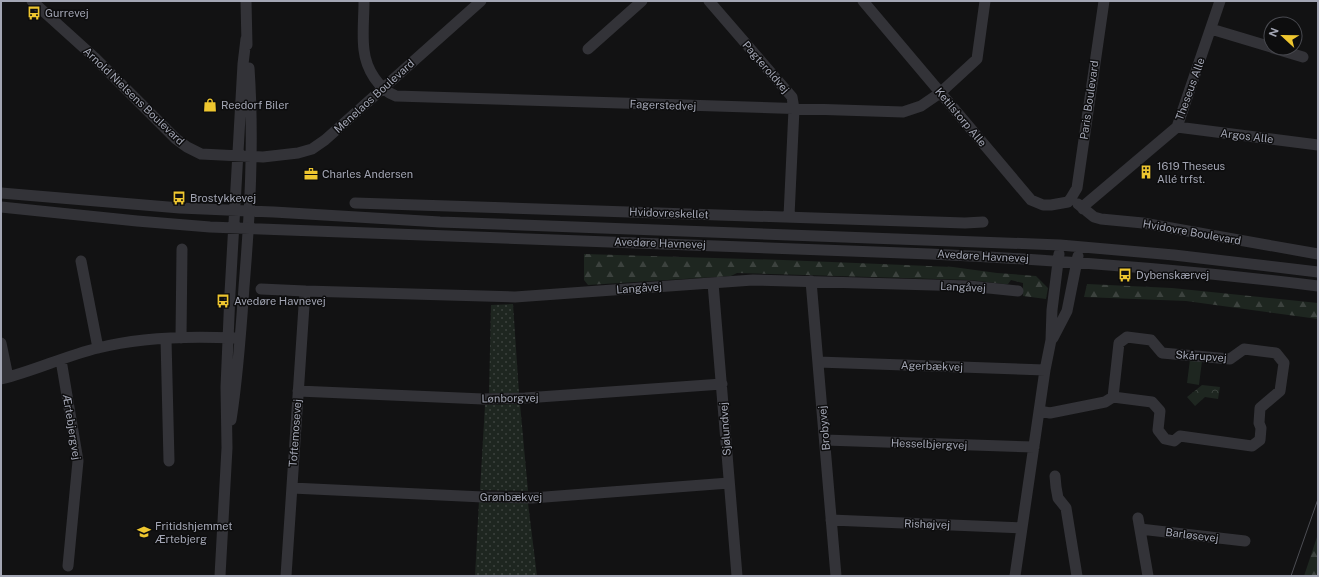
<svg xmlns="http://www.w3.org/2000/svg" width="1319" height="577" viewBox="0 0 1319 577" font-family="'Public Sans',sans-serif">
<style>
.grass{fill:url(#grass-dots)}
.forest{fill:url(#forest-firs)}
.park{fill:url(#park-crowns)}
.pitch{fill:#1e2620}
.lines{fill:none;stroke-linecap:round;stroke-linejoin:round}
.minor{stroke:#333338;stroke-width:11}
.tram{stroke:#4c4d53;stroke-width:1}
.labels{text-anchor:middle;dominant-baseline:central;stroke-width:3;stroke-linejoin:round;paint-order:stroke}
.poi-label{font-size:11px;fill:#a3a6b4;stroke:#0d0d0e;text-anchor:start}
.street-label{font-size:11px;fill:#a3a6b4;stroke:#0d0d0e}
</style>
<defs>
<pattern id="grass-dots" width="8" height="8" patternUnits="userSpaceOnUse"><rect width="8" height="8" fill="#1e2620"/><path d="M2 2h.1M6 6h.1" fill="none" stroke="#3c423e" stroke-width="1.8" stroke-linecap="round"/></pattern>
<pattern id="forest-firs" width="22" height="20" patternUnits="userSpaceOnUse"><rect width="22" height="20" fill="#1e2620"/><path d="M5 1l3.5 6h-7zM16 11l3.5 6h-7z" fill="#3c423e"/></pattern>
<pattern id="park-crowns" width="20" height="18" patternUnits="userSpaceOnUse"><rect width="20" height="18" fill="#1e2620"/><path d="M2 6a3 3 0 1 1 6 0M12 15a3 3 0 1 1 6 0" fill="none" stroke="#3c423e"/></pattern>
</defs>
<rect width="100%" height="100%" fill="#121213"/>
<path class="grass" d="M513,304L519,393H489L491,305Z
M520,404L528,491L480,490L485,405Z
M479,501L528,503L537,576H475Z"/>
<path class="forest" d="M584,254L783,260L953,267L997,273L1036,276L1048,288L1046,299L1023,296V283L1011,280L1008,284H1004L970,280L737,273L731,276L588,285L584,280Z
M1087,284L1172,288L1318,303V319L1186,301L1084,297Z
M1318,534V576H1304Z"/>
<path class="park" d="M1202,385L1220,387L1218,399L1205,397L1195,406L1187,397Z"/>
<path class="pitch" d="M1190,359L1202,361L1199,385L1187,383Z"/>
<g class="lines">
<path class="minor" d="M32,1L94,57L176,139L187,147L201,154L263,157L298,153L312,149L325,140L481,1
M246,1L247,45
M364,1C364,17 362,35 364,50C366,69 379,90 396,96L903,112L921,106L940,93L977,59L985,1
M709,1L792,97L794,109L789,216
M863,1L1031,200L1043,205H1051L1068,202L1071,198L1077,188L1104,1
M1211,29L1271,47
M1273,48L1303,57
M588,49L642,1
M1177,127L1318,145
M1,193L180,208L274,212L440,222L1060,245L1174,255L1318,272
M355,203L965,223L983,222
M1078,204L1094,217L1101,219L1143,223L1318,254
M1,207L137,221L210,227L930,254C1060,260 1189,270 1318,286
M1083,209L1086,204L1177,127L1220,1
M81,261L98,348
M811,281L836,576
M713,283L737,576
M261,289L305,291L515,297L753,280L969,286L1018,291
M181,338L182,249
M1053,338L1067,311L1078,256
M166,339L169,461
M1,343L8,377
M61,360L78,461L68,566
M818,362L1045,370
M1,379C34,371 65,356 98,348C140,337 191,336 235,338
M298,391L483,399L525,398L722,384
M1039,411L1050,413L1105,402L1113,397L1152,402L1160,411L1158,430L1165,439L1174,441L1180,436L1252,446L1260,440L1261,428L1259,423L1260,408L1280,391L1284,363L1276,353L1244,349L1230,359L1162,353L1151,340L1127,337L1119,343L1113,397
M231,420C238,376 241,331 244,287C250,214 254,141 249,68
M825,440L1034,447
M1055,476L1056,487L1058,498L1066,508L1077,576
M292,488L483,497L532,498L729,483
M1138,518L1148,576
M831,520L1022,528
M1140,529L1245,541
M220,576L227,448L226,387L230,293L243,64L246,39
M286,576L305,291
M1015,576L1045,370L1051,340L1052,310L1059,254"/>
<path class="tram" d="M1291,576L1318,499"/>
</g>
<defs>
<g id="bus-bare" transform="scale(1.08)"><path d="M-5-6H5V4H4V6H2V4H-2V6H-4V4H-5ZM-3.5-4V0h7V-4ZM-3.5 1.2v1.5H-2V1.2ZM2 1.2v1.5H3.5V1.2Z" fill="#eec62f" stroke="#0d0d0e" stroke-width="2.5" paint-order="stroke"/></g>
<g id="shop-bare" transform="scale(1.08)"><path d="M-5-2.5h2.3a2.7 3.5 0 0 1 5.4 0H5L5.5 6h-11ZM-1.5-2.5h3a1.5 2.3 0 0 0-3 0Z" fill="#eec62f" stroke="#0d0d0e" stroke-width="2.5" paint-order="stroke"/></g>
<g id="building-bare" transform="scale(1.08)"><path d="M-4-6H4V6H1V3H-1V6H-4ZM-2.5-4.3h1.7v1.8h-1.7ZM.8-4.3h1.7v1.8H.8ZM-2.5-1h1.7V.8h-1.7ZM.8-1h1.7V.8H.8Z" fill="#eec62f" stroke="#0d0d0e" stroke-width="2.5" paint-order="stroke"/></g>
<g id="office-bare" transform="scale(1.08)"><path d="M-6-3h4V-5.5h4V-3h4V5H-6ZM-1-4.5V-3h2v-1.5ZM-6 0V1H6V0Z" fill="#eec62f" stroke="#0d0d0e" stroke-width="2.5" paint-order="stroke"/></g>
<g id="school-bare" transform="scale(1.08)"><path d="M0-5L7-2L0 1L-7-2ZM-4 1L0 2.5L4 1V4Q0 6-4 4Z" fill="#eec62f" stroke="#0d0d0e" stroke-width="2.5" paint-order="stroke"/></g>
</defs>
<g fill-rule="evenodd">
<use href="#bus-bare" x="34" y="13"/>
<use href="#shop-bare" x="210" y="105"/>
<use href="#building-bare" x="1146" y="172"/>
<use href="#office-bare" x="311" y="174"/>
<use href="#bus-bare" x="179" y="198"/>
<use href="#bus-bare" x="1125" y="275"/>
<use href="#bus-bare" x="223" y="301"/>
<use href="#school-bare" x="144" y="532"/>
</g>
<g class="labels">
<g class="poi-label">
<text x="45" y="13">Gurrevej</text>
<text x="221" y="105">Reedorf Biler</text>
<text x="1157" y="166">1619 Theseus<tspan x="1157" dy="13">Allé trfst.</tspan></text>
<text x="322" y="174">Charles Andersen</text>
<text x="190" y="198">Brostykkevej</text>
<text x="1136" y="275">Dybenskærvej</text>
<text x="234" y="301">Avedøre Havnevej</text>
<text x="155" y="526">Fritidshjemmet<tspan x="155" dy="13">Ærtebjerg</tspan></text>
</g>
<g class="street-label">
<text transform="translate(766 67) rotate(49)">Pagteroldvej</text>
<text transform="translate(1190 89) rotate(-70)">Theseus Alle</text>
<text transform="translate(134 96) rotate(44)">Arnold Nielsens Boulevard</text>
<text transform="translate(374 96) rotate(-42)">Menelaos Boulevard</text>
<text transform="translate(1089 100) rotate(-82)">Paris Boulevard</text>
<text transform="translate(663 105) rotate(2)">Fagerstedvej</text>
<text transform="translate(961 117) rotate(50)">Ketilstorp Alle</text>
<text transform="translate(1247 136) rotate(7)">Argos Alle</text>
<text transform="translate(669 213) rotate(2)">Hvidovreskellet</text>
<text transform="translate(1192 232) rotate(10)">Hvidovre Boulevard</text>
<text transform="translate(660 243) rotate(2)">Avedøre Havnevej</text>
<text transform="translate(983 256) rotate(3)">Avedøre Havnevej</text>
<text transform="translate(963 287) rotate(3)">Langåvej</text>
<text transform="translate(639 288) rotate(-4)">Langåvej</text>
<text transform="translate(1201 356) rotate(4)">Skårupvej</text>
<text transform="translate(932 366) rotate(2)">Agerbækvej</text>
<text transform="translate(510 398) rotate(-1)">Lønborgvej</text>
<text transform="translate(72 427) rotate(81)">Ærtebjergvej</text>
<text transform="translate(824 428) rotate(-95)">Brobyvej</text>
<text transform="translate(725 429) rotate(-94)">Sjølundvej</text>
<text transform="translate(295 433) rotate(-86)">Toftemosevej</text>
<text transform="translate(929 444) rotate(2)">Hesselbjergvej</text>
<text x="511" y="497">Grønbækvej</text>
<text transform="translate(927 524) rotate(2)">Rishøjvej</text>
<text transform="translate(1192 535) rotate(7)">Barløsevej</text>
</g>
</g>
<rect width="1319" height="577" fill="none" stroke="#a3a6b4" stroke-width="4"/>
<g transform="translate(1283 36) rotate(292)"><circle r="19" fill="#0d0d0e" stroke="#494a50"/>
<path d="M0-3L7 15L0 10L-7 15Z" fill="#eec62f"/>
<text y="-6" font-size="11" font-weight="bold" text-anchor="middle" fill="#a3a6b4">N</text>
</g>
</svg>
